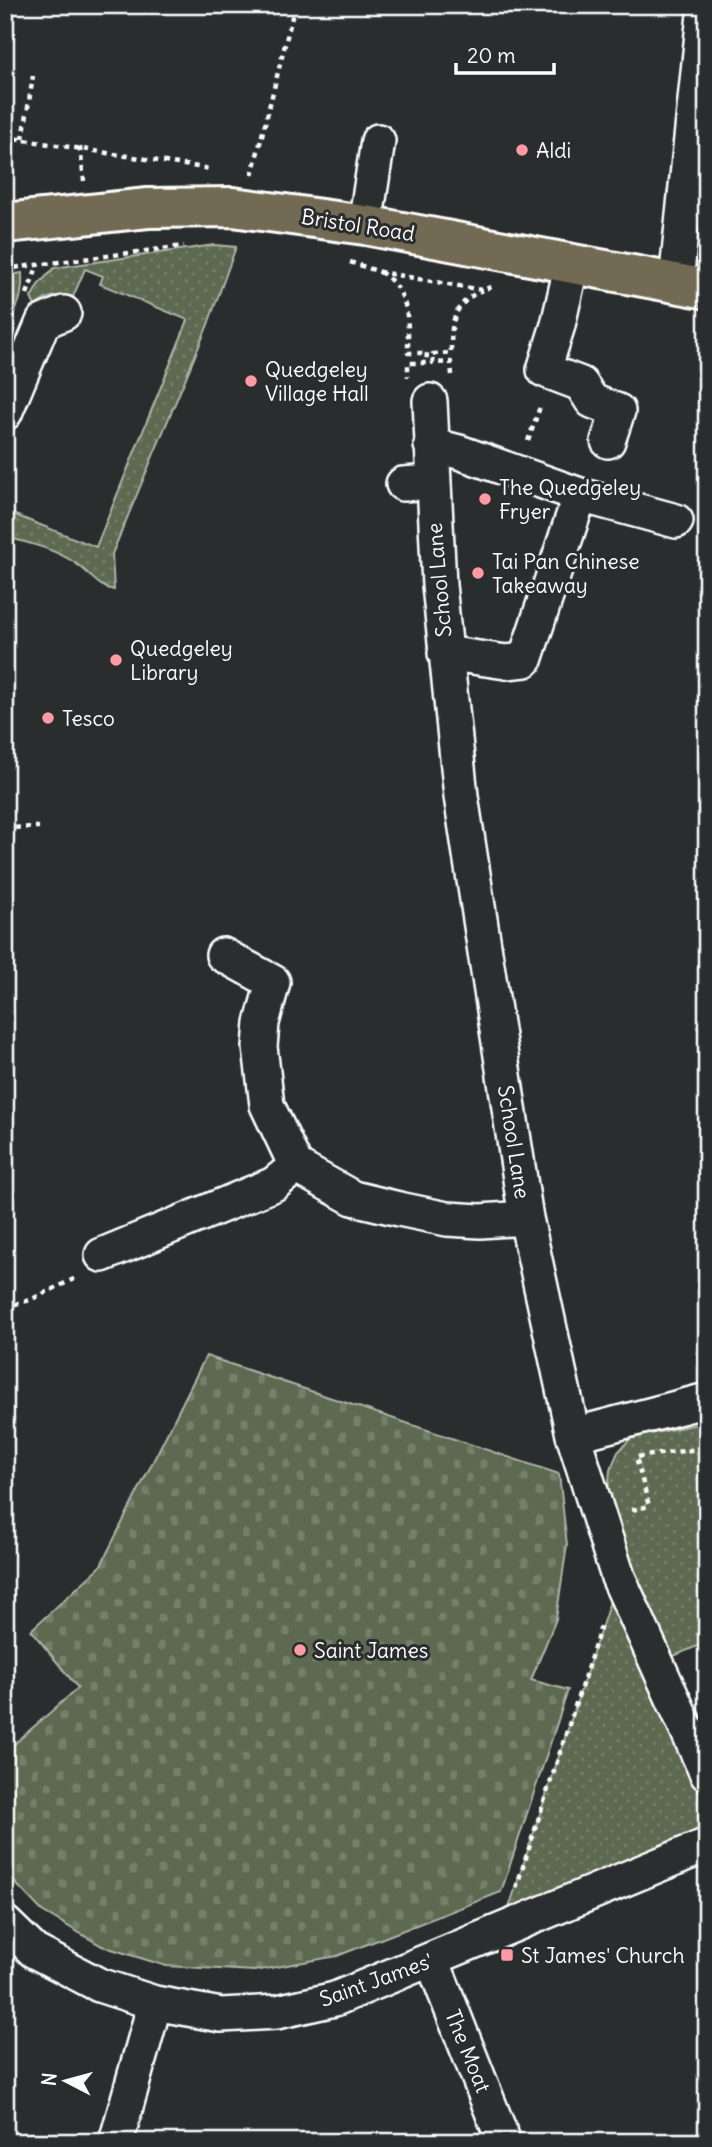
<svg xmlns="http://www.w3.org/2000/svg" width="712" height="2147" viewBox="0 0 712 2147" font-family="Delius,sans-serif">
<style>
.grass{fill:url(#grass-dots);stroke:#aeb4a8;stroke-width:2}
.cemetery{fill:url(#cemetery-stones);stroke:#aeb4a8;stroke-width:2}
.lines{fill:none;stroke-linecap:round;stroke-linejoin:round}
.minor-casing{stroke:#fff;stroke-width:38}
.major-casing{stroke:#fff;stroke-width:44}
.path{stroke:#fff;stroke-width:4.5;stroke-dasharray:5 5;stroke-linecap:butt}
.minor{stroke:#2a2d2e;stroke-width:33}
.major{stroke:#736b52;stroke-width:38}
.poi-dot{fill:#ff9aa2;stroke:#2a2d2e;stroke-width:2.5}
.labels{text-anchor:middle;dominant-baseline:central;stroke-width:6;stroke-linejoin:round;paint-order:stroke}
.poi-label{font-size:21px;fill:#fff;stroke:#2a2d2e;text-anchor:start}
.street-label{font-size:21px;fill:#fff;stroke:#2a2d2e}
</style>
<defs>
<pattern id="grass-dots" width="8" height="8" patternUnits="userSpaceOnUse" patternTransform="scale(1.75)"><rect width="8" height="8" fill="#5d6a51"/><path d="M2 2h.1M6 6h.1" fill="none" stroke="#75806b" stroke-width="1.8" stroke-linecap="round"/></pattern>
<pattern id="cemetery-stones" width="16" height="16" patternUnits="userSpaceOnUse" patternTransform="scale(1.75)"><rect width="16" height="16" fill="#5d6a51"/><path d="M2 7V4a2 2 0 0 1 4 0v3zM10 15v-3a2 2 0 0 1 4 0v3z" fill="#75806b"/></pattern>
</defs>
<rect width="100%" height="100%" fill="#2a2d2e"/>
<filter id="ink" filterUnits="userSpaceOnUse"><feTurbulence type="fractalNoise" baseFrequency=".0143" numOctaves="2"/><feDisplacementMap in="SourceGraphic" scale="14" xChannelSelector="R" yChannelSelector="G"/><feConvolveMatrix kernelMatrix="1 2 1 2 8 2 1 2 1" color-interpolation-filters="sRGB"/></filter>
<g filter="url(#ink)">
<path class="grass" d="M214,245L236,247L207,327L112,554L114,590C97,587 91,574 78,565C58,550 30,543 5,537V511L96,547L188,320L100,284L103,276L85,269L73,297C56,294 48,296 35,306L31,298L38,285L54,268Z
M22,273C23,292 20,309 5,323V276Z
M707,1422V1642L669,1658L613,1514L608,1492L610,1470L618,1452L631,1438Z
M618,1577L707,1774V1845L501,1932Z"/>
<path class="cemetery" d="M206,1356L559,1474L567,1545L556,1619L531,1680L568,1690L501,1892L337,1956L254,1971L166,1966L102,1946L42,1911L5,1872V1752L78,1688L31,1630L100,1567Z"/>
<g class="lines">
<g class="minor-casing">
<path id="minor" d="M365,225L378,141
M572,263L558,325L544,370L581,384L592,401L618,411L608,441
M676,282L705,5
M430,401L439,585L461,796L526,1218L573,1435L618,1577L707,1774
M5,413L43,322L64,313
M431,445L459,452L580,495L676,521
M403,484L432,482
M445,653L506,662L525,660L580,495
M223,955L273,982L262,1023L260,1047L267,1105L296,1166
M102,1255L274,1184L296,1166L353,1198L399,1209L447,1219L480,1221L526,1218
M573,1435L707,1400
M5,1923L34,1951L99,1985L155,2003L221,2015L277,2012L335,1999L707,1845
M432,1960L504,2142
M116,2142L155,2003"/>
</g>
<g class="major-casing">
<path id="major" d="M5,223L148,208L233,207L365,225L707,289"/>
</g>
<path class="path" d="M5,137L210,169
M23,139L33,76
M80,147L84,181
M252,175L295,5
M350,262L380,272L482,290L494,286
M5,269L184,246
M380,272C411,291 408,321 408,353H427L426,363H408V377
M27,294L38,264
M452,375L451,362L433,363V354L451,353C451,322 452,305 482,290
M528,441L541,404
M5,828L39,827
M5,1307L30,1300L78,1277
M632,1510L649,1506L636,1457L707,1448
M516,1888L602,1623"/>
<use href="#minor" class="minor"/>
<use href="#major" class="major"/>
</g>
</g>
<g class="poi-dot">
<circle cx="522" cy="150" r="7"/>
<circle cx="251" cy="381" r="7"/>
<circle cx="485" cy="499" r="7"/>
<circle cx="478" cy="573" r="7"/>
<circle cx="116" cy="660" r="7"/>
<circle cx="48" cy="718" r="7"/>
<circle cx="300" cy="1650" r="7"/>
<rect x="500" y="1948" width="14" height="14" rx="3.5"/>
</g>
<g class="labels">
<g class="poi-label">
<text x="536" y="150">Aldi</text>
<text x="265" y="369">Quedgeley<tspan x="265" dy="24">Village Hall</tspan></text>
<text x="499" y="487">The Quedgeley<tspan x="499" dy="24">Fryer</tspan></text>
<text x="492" y="561">Tai Pan Chinese<tspan x="492" dy="24">Takeaway</tspan></text>
<text x="130" y="648">Quedgeley<tspan x="130" dy="24">Library</tspan></text>
<text x="62" y="718">Tesco</text>
<text x="314" y="1650">Saint James</text>
<text x="521" y="1955">St James' Church</text>
</g>
<g class="street-label">
<text transform="translate(358 225) rotate(9)">Bristol Road</text>
<text transform="translate(439 580) rotate(-95)">School Lane</text>
<text transform="translate(514 1142) rotate(81)">School Lane</text>
<text transform="translate(376 1980) rotate(-20)">Saint James'</text>
<text transform="translate(468 2051) rotate(68)">The Moat</text>
</g>
</g>
<rect width="712" height="2147" fill="none" stroke="#2a2d2e" stroke-width="28"/>
<rect x="14" y="14" width="684" height="2119" fill="none" stroke="#fff" stroke-width="2.5" filter="url(#ink)"/>
<g transform="translate(66 2081) rotate(276)" stroke="#2a2d2e" stroke-width="5" paint-order="stroke">
<path d="M0-5L12 26L0 18L-12 26Z" fill="#ffffff"/>
<text y="-10" font-size="19" font-weight="bold" text-anchor="middle" fill="#ffffff">N</text>
</g>
<path d="M456 63v10h98v-10" fill="none" stroke="#ffffff" stroke-width="3.5"/>
<text x="467" y="63" font-size="21" fill="#ffffff" stroke="#2a2d2e" stroke-width="5" paint-order="stroke">20 m</text>
</svg>
